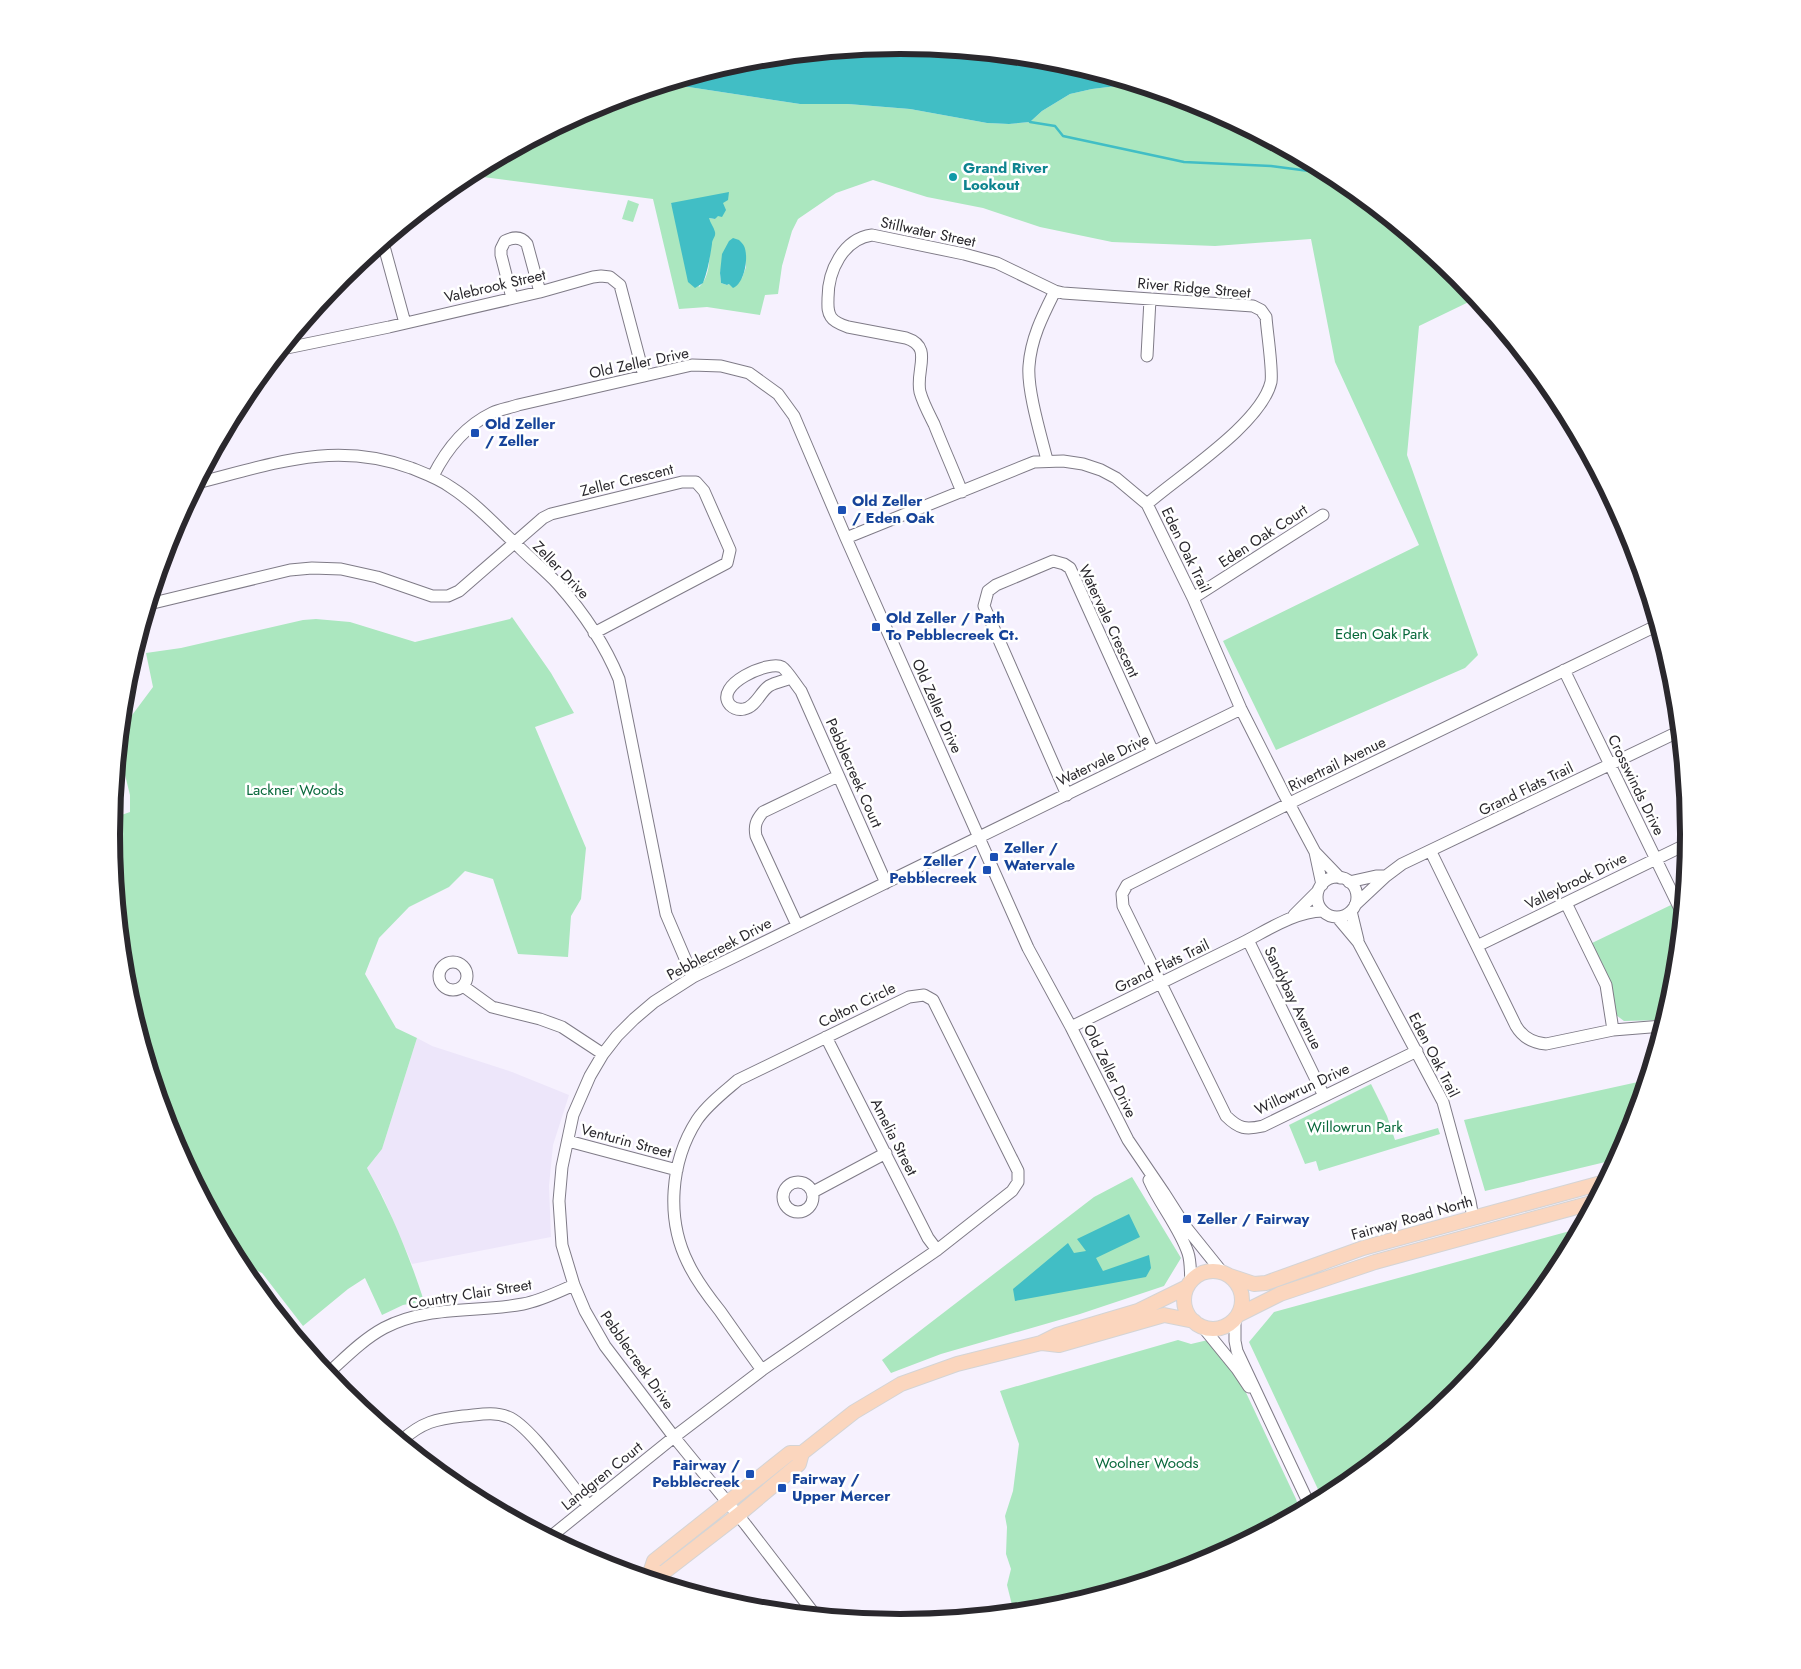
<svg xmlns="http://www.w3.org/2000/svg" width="1801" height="1669" viewBox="0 0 1801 1669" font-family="Jost,sans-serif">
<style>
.built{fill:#ede6fa}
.green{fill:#abe7bf;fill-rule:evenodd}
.water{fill:#41bec5}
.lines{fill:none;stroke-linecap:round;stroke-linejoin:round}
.stream{stroke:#41bec5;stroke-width:2.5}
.minor-casing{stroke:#7f7b87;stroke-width:13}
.major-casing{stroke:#d4d4d5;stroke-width:16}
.minor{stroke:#fff;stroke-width:11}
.major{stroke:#fbd6be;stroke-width:14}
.culture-dot{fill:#0f9aa8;stroke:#fff;stroke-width:2}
.transit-dot{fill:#1a4fb4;stroke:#fff;stroke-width:2}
.labels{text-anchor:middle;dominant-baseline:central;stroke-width:5;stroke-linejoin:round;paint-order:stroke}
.culture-label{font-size:15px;font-weight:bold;fill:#0d838f;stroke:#fff;text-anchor:start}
.street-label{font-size:15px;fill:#2a282d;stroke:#fff}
.transit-label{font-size:15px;font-weight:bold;fill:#164399;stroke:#fff;text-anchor:start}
.park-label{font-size:15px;fill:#07683a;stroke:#fff}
.rim{fill:none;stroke:#2a282d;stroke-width:6}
</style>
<rect width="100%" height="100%" fill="#f6f1fe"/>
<path class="built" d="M417,1038L432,1046L512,1072L569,1095L553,1145L549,1186L551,1237L412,1264L383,1197L367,1168L382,1149Z"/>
<path class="green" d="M669,84L800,104H848L910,109L987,123L1009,124L1030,122L1042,111L1070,94L1092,89L1133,84L1203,105L1339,178L1459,276L1477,298L1419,326L1407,455L1478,655L1465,668L1276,750L1223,641L1419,545L1335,362L1311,239L1215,246L1112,242L1040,227L983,208L927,197L873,180L836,193L798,219L792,231L782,266L778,294L765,295L760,315L707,307L679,309L653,199L468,175L599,105ZM671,203H723V207L715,219L709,218C708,237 715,273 699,287ZM728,246L745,250L746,267L742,278L727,285L721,283L720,273Z
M628,200L639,204L633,222L622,219Z
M512,617L551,673L574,713L535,727L586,848L581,899L571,916L568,957L518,954L493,879L465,871L449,887L409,907L379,938L365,974L396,1028L417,1038L382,1149L367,1168C391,1211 409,1255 424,1301L403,1305L382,1315L365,1278L348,1289L303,1326L262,1273L238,1262L171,1136L126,988L111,834L113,818L130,812V795L119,751L121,730L153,687L146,653L181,648L303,620L316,619L350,622L415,642L510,619Z
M1671,905L1682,920L1675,989L1665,1020L1624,1021L1616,1015L1611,986L1592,943Z
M1647,1080L1630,1137L1618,1159L1485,1191L1464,1120Z
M1371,1084L1387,1116L1395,1140L1438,1128L1440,1134L1319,1171L1316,1161L1305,1164L1289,1125Z
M1132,1177L1181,1258L1164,1286L1080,1314L941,1354L891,1373L882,1360L1094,1197Z
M1581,1228L1557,1273L1459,1393L1339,1491L1323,1500L1249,1342L1274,1312Z
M1178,1340L1191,1344L1208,1340L1226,1350L1296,1499L1300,1512L1202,1564L1182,1566L1028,1611L1014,1613L1007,1585L1011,1569L1006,1554L1007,1527L1005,1516L1013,1491L1019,1444L1000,1391Z"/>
<path class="water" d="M901,45L1055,60L1133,84L1092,89L1070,94L1042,111L1030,122L1009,124L987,123L910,109L848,104H800L669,84L747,60Z
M729,192L728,200L723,203L726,210L722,217L718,216L715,219L709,218C710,223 714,227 715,232C716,237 712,239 712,244C710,257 708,270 703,283L695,288L688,282L671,203Z
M733,238L739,240C741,242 743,244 744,246C749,256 745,283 733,288L729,284L727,285L721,283L720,273L722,254L729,241Z
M1129,1214L1140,1237L1096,1258L1103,1271L1149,1255L1151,1268L1146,1277L1015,1301L1013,1289L1068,1243L1074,1253L1086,1251L1077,1239Z"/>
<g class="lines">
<path class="stream" d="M1030,122L1055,126L1063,136L1184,162L1271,166L1332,174"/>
<g class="minor-casing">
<path id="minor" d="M381,244L385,250L405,323
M512,298L501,255V249L505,241C513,237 521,236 527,244L540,292
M282,349L389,327L540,292L593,277L601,276L610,277L620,285L644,376
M1147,356L1150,299
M1047,460C1041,436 1027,390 1029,366C1031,338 1043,315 1055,291
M433,476C446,450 465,426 492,413C500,409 510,408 518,405L692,365L721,366L749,373L778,394L794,416L846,538L1028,948L1071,1027L1128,1140L1164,1193L1185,1226L1222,1272
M197,483C273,464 334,440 411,468C426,474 440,479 452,488C477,504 498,528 520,548C532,560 546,571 558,584C583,612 605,645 619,679L666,914L693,977
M962,492C953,469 943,447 934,424C929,414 923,403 920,392C915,370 934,347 906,338L848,327C842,325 834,322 831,317C827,311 828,305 828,298C828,271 843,239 872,235L964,254L997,263L1055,291L1063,293L1253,306L1261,310L1266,317C1267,332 1273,370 1271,382C1261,424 1180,475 1147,504
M846,538L1034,462L1063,461L1083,464L1101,470L1116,478L1147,504L1193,598L1241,709L1284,794L1315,852L1340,878
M1193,598L1323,515
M149,604L290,570L312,568L341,569L377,577L432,596H448L459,591L543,518L551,514L682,482H696L704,491L730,550L727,563L594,633
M1564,670L1682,913
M791,678C784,681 776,682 769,686C760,692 756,707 744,709C739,710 734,709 730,705C713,685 769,660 782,667C787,670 796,685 801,691L886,883
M1067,795L984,606L988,591L996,585L1053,561L1064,564L1070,568L1153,752
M1315,852L1322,885
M1431,852L1516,1026C1523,1038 1533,1043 1546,1044L1613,1030L1663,1026
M1317 897a20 20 0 1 1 40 0a20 20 0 1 1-40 0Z
M1349,882L1376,876H1386
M1566,903L1606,985L1613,1030
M1355,905L1386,876L1402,864L1680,731
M1351,911L1358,940
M1294,915L1318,891
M1337,917L1358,942L1443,1102L1470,1201L1473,1218
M797,925L756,836C754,826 756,820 763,812L838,776
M1248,940L1324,1096
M1477,946L1689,843
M439 976a14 14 0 1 1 28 0a14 14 0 1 1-28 0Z
M463,986L492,1007L540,1019L562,1027L603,1054
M1071,1027C1126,1000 1181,973 1236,946C1264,933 1291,912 1323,911
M826,1037L928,1238L937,1250
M1417,1051L1263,1126C1246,1130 1239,1129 1226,1116L1123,906L1122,894L1127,885L1298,799L1658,625
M568,1141L677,1170
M1149,1180C1160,1205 1179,1227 1188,1253C1191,1262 1190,1272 1191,1281
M783 1197a15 15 0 1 1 30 0a15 15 0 1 1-30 0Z
M813,1192L886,1153
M1235,1319V1341L1237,1351L1310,1506
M1202,1326L1237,1369L1249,1387
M327,1374C345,1358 362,1340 384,1328C427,1305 477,1313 523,1304C540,1301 558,1292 574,1285
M401,1441C422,1422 436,1419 463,1416C478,1415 493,1411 508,1417C530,1425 571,1486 589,1506
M549,1538L674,1437L762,1370L937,1250L1012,1191L1018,1182V1171L933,1000L924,995L909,997L738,1080C724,1092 707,1105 697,1120C670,1162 666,1219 688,1263C696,1280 708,1296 720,1311C734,1331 748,1351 762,1370
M816,1616L746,1525L674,1437L605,1346L585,1311L574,1285L562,1245L559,1201L562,1167L573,1115L590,1076L603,1054L617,1036L634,1019L654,1002L693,977L1241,709"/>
</g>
<g class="major-casing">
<path id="major" d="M1184 1300a29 29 0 1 1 58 0a29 29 0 1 1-58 0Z
M1230,1276L1254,1284L1266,1283L1363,1248L1605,1182
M1238,1315L1280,1294L1375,1262L1595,1202
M1042,1343L1059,1345L1164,1315L1194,1321
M650,1573H663L738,1515L799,1464L802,1453L854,1412L901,1384L957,1364L1041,1343L1057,1335L1138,1311L1187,1287
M644,1578L650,1573L654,1561L790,1453H802"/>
</g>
<use href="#minor" class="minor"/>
<use href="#major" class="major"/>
</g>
<circle class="culture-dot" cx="953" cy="177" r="5"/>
<g class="transit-dot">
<rect x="470" y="428" width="10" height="10" rx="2.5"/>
<rect x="837" y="505" width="10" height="10" rx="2.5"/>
<rect x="871" y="622" width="10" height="10" rx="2.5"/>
<rect x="989" y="852" width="10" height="10" rx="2.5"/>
<rect x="982" y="865" width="10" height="10" rx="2.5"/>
<rect x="1182" y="1214" width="10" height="10" rx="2.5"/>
<rect x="745" y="1469" width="10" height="10" rx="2.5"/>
<rect x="777" y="1483" width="10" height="10" rx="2.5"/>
</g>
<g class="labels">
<g class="culture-label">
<text x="963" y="168">Grand River<tspan x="963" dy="17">Lookout</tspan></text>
</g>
<g class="street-label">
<text transform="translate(928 232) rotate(12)">Stillwater Street</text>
<text transform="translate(495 286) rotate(-13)">Valebrook Street</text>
<text transform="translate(1194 288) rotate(5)">River Ridge Street</text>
<text transform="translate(639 363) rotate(-12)">Old Zeller Drive</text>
<text transform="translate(627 480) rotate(-14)">Zeller Crescent</text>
<text transform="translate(1263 536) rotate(-33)">Eden Oak Court</text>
<text transform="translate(1186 550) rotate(64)">Eden Oak Trail</text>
<text transform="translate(561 570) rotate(46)">Zeller Drive</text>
<text transform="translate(1109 621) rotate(65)">Watervale Crescent</text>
<text transform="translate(937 706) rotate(66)">Old Zeller Drive</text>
<text transform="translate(1103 760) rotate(-26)">Watervale Drive</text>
<text transform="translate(1337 764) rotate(-26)">Rivertrail Avenue</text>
<text transform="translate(854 773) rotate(66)">Pebblecreek Court</text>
<text transform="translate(1636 785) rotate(64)">Crosswinds Drive</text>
<text transform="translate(1526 789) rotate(-26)">Grand Flats Trail</text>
<text transform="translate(1576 881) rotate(-26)">Valleybrook Drive</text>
<text transform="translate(719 949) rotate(-28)">Pebblecreek Drive</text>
<text transform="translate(1162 966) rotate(-26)">Grand Flats Trail</text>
<text transform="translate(1293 998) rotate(64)">Sandybay Avenue</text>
<text transform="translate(857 1005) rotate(-26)">Colton Circle</text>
<text transform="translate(1434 1055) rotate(63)">Eden Oak Trail</text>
<text transform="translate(1110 1071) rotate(64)">Old Zeller Drive</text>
<text transform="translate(1302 1089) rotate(-25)">Willowrun Drive</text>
<text transform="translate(894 1137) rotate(63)">Amelia Street</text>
<text transform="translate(626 1141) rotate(15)">Venturin Street</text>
<text transform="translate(1412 1218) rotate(-16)">Fairway Road North</text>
<text transform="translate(470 1294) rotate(-9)">Country Clair Street</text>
<text transform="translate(637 1360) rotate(55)">Pebblecreek Drive</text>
<text transform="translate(602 1476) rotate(-39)">Landgren Court</text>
</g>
<g class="transit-label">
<text x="485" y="424">Old Zeller<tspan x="485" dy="17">/ Zeller</tspan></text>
<text x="852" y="501">Old Zeller<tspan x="852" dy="17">/ Eden Oak</tspan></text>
<text x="886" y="618">Old Zeller / Path<tspan x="886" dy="17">To Pebblecreek Ct.</tspan></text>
<text x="1004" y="848">Zeller /<tspan x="1004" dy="17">Watervale</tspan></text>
<text x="977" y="861" text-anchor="end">Zeller /<tspan x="977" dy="17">Pebblecreek</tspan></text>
<text x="1197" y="1219">Zeller / Fairway</text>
<text x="740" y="1465" text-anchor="end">Fairway /<tspan x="740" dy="17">Pebblecreek</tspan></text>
<text x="792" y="1479">Fairway /<tspan x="792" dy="17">Upper Mercer</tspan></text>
</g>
<g class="park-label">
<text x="1382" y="634">Eden Oak Park</text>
<text x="295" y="790">Lackner Woods</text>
<text x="1355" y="1127">Willowrun Park</text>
<text x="1147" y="1463">Woolner Woods</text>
</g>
</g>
<path d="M0 0H1801V1669H0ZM120 834a780 780 0 1 1 1560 0a780 780 0 1 1-1560 0Z" fill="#fff" fill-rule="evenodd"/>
<path class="rim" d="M120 834a780 780 0 1 1 1560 0a780 780 0 1 1-1560 0Z"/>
</svg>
